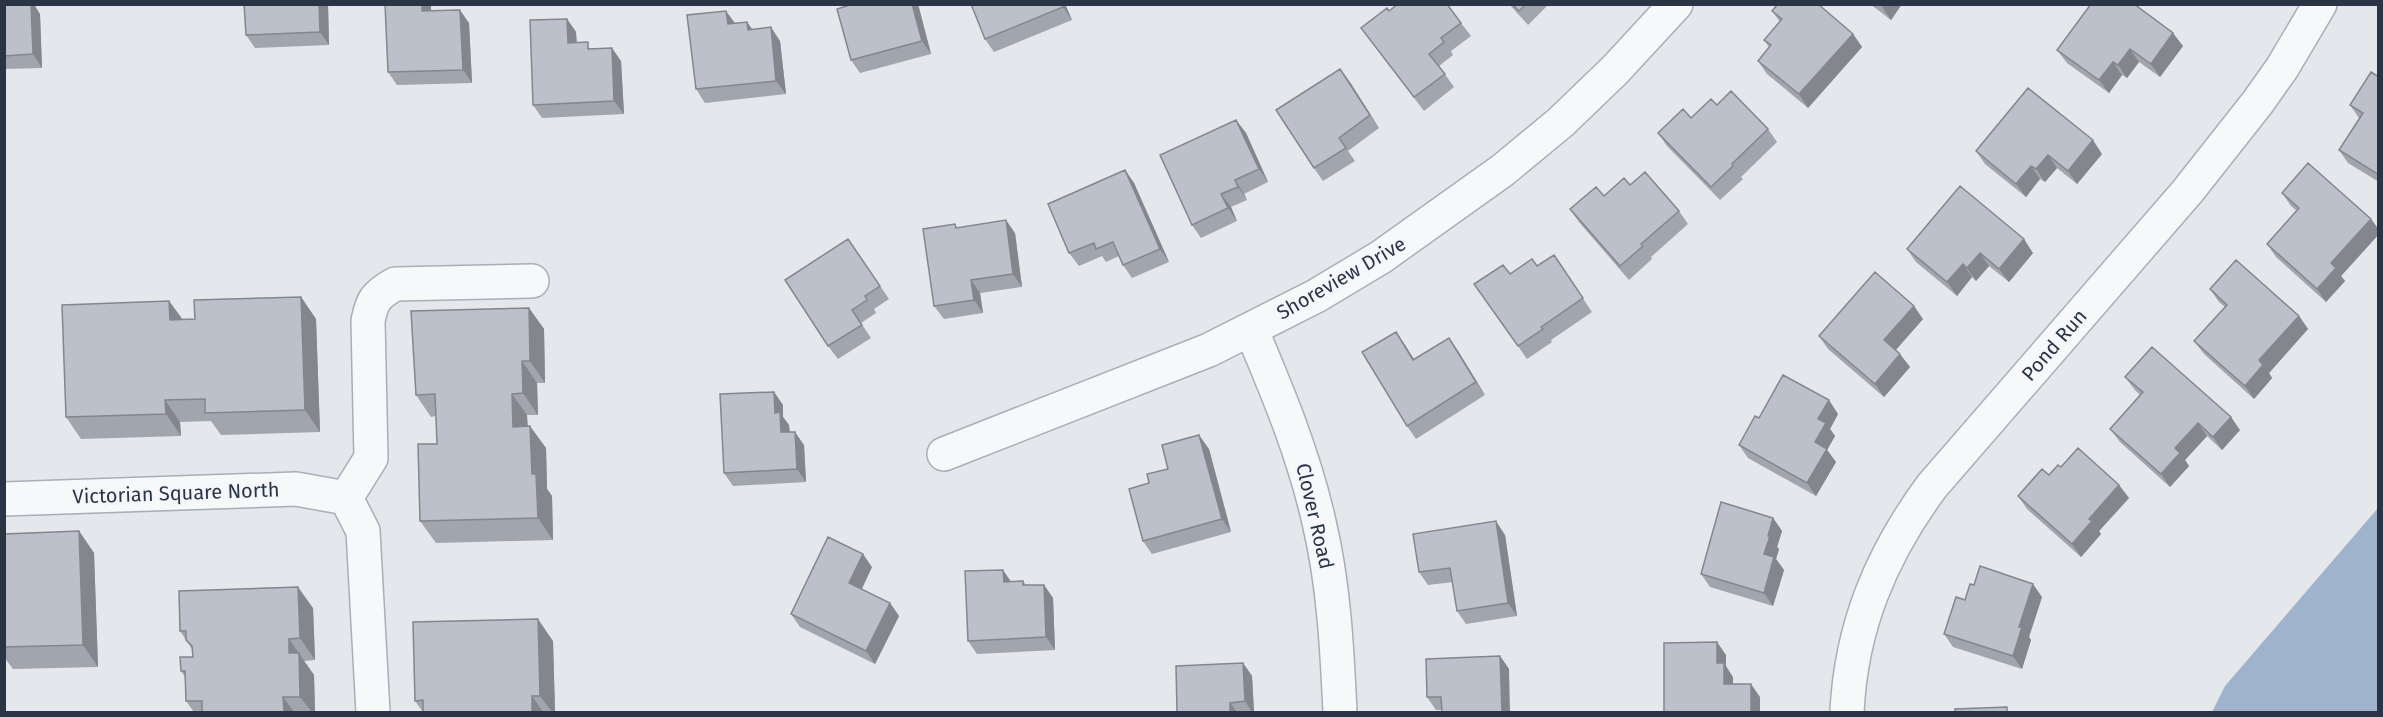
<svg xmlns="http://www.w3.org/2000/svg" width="2383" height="717" viewBox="0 0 2383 717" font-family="'Fira Sans',sans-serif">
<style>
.water{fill:#9fb4cc}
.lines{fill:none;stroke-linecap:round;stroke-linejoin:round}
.minor-casing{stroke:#a9aeb7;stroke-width:36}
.minor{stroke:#f7f8fa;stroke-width:33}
.wall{fill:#a1a5ae}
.shaded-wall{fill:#83868d}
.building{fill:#bbc0ca;stroke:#83868d;stroke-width:1.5}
.labels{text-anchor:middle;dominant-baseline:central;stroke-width:4.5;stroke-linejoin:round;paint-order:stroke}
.street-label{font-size:20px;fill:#2b3445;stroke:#f4f6f9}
</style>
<rect width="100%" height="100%" fill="#e4e7ec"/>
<path class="water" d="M2378,508V712H2212L2225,686Z"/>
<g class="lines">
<g class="minor-casing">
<path id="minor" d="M1251,329C1278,393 1304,455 1319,522C1334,585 1337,649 1340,712
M944,454L1209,350L1316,296L1381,257L1503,170L1561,122L1615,70L1676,4
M346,498L371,458L368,321C372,300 376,295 395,284L532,281
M346,498L363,531L373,712
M4,499L296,489L346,498
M1847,712C1851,627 1881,555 1932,486L2187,192L2258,102L2282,68L2320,4"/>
</g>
<use href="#minor" class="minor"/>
</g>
<path class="wall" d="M4,4L40,14L42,68L4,69Z
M328,4L329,45L255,48L246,35Z
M918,4L931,54L860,73L851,60Z
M1065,4L1072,20L994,52L985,39Z
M1509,4H1549L1528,25Z
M1870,4H1902L1891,20Z
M431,6V11L469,23L472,83L397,85L388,72Z
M726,11L735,23L747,22L752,29L780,41L786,94L705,103L696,89Z
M1389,11L1461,23L1471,36L1451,51L1453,55L1439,66L1454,87L1424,111L1361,28Z
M1772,11L1853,34L1862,47L1808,108L1767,74L1758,61L1769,47L1764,40L1780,22Z
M567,19L576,32L577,43L621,61L624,114L542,118L533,105Z
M2183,46L2160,77L2139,62L2127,78L2122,75L2109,93L2067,63L2057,50Z
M1340,69L1379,128L1348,151L1355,161L1323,181L1314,168Z
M2379,77V182L2348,163L2339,150L2359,118L2350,105Z
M1717,105L1768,129L1777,142L1741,177L1743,179L1720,200L1667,146L1658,133Z
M1236,120L1246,133L1268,182L1244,194L1247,200L1231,207L1237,221L1201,238L1192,225Z
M1976,151L2102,154L2077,184L2057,168L2045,182L2040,179L2026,197L1985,164Z
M1125,170L1134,183L1169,262L1132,278L1123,265L1119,256L1106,262L1102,256L1079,266L1069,253Z
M1630,185L1679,211L1688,224L1651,257L1652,259L1629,280L1579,222L1570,209Z
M2282,193L2371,219L2379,230V234L2341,276L2345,281L2326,302L2276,257L2267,244L2297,211L2291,206Z
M958,227L1015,233L1022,287L980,293L983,313L944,319L934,306Z
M848,239L889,299L874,309L876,313L861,323L871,338L838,359L828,346Z
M1907,249L2033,253L2009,282L1989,266L1976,281L1972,277L1957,296L1916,262Z
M1554,255L1592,312L1551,340L1552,342L1527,359L1474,284L1510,274L1532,259L1537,266Z
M2210,289L2299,316L2308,329L2269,373L2272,378L2254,399L2204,354L2194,341L2225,307L2219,302Z
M301,297L316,319L320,432L221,435L211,421L180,422L181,436L81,439L66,417L169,301L183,320L195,319Z
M529,308L544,329L545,383H537L538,415H527L528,426L546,448L547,489L552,496L553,540L436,543L420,521L437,444L436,416L431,417L416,395Z
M1923,319L1896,350L1910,367L1884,397L1828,349L1819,336Z
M1449,338L1458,351L1485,395L1416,439L1407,426L1405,345L1414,359Z
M2125,377L2240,430L2222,450L2207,436L2185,460L2189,466L2170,487L2120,442L2110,429L2140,395L2135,390Z
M774,392L783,405V417L789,425L790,432L804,445L806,482L733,486L724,473Z
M1838,414L1830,429L1835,436L1827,450L1836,462L1816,496L1748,458L1739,445L1759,418Z
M1209,449L1231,532L1152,554L1143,541L1149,483L1168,469Z
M2061,467L2119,485L2129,498L2099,531L2101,534L2081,557L2027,509L2018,496Z
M1773,518L1782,531L1777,547L1779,549L1776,559L1784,570L1773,606L1710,587L1701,574Z
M79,531L94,553L98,667L13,669L4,657V534Z
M1505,535L1517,616L1466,624L1457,611L1453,582L1428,585L1419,572Z
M872,567L862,589L890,603L899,616L875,664L800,627L791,614Z
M1011,581H1023L1026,585H1044L1053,598L1055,650L977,654L968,641Z
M2042,597L2029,637L2031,640L2022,669L1953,647L1944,634L1965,600Z
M313,608L315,660L304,661L314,675L315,712H194L186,701L185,677L181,671L193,657L192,649L180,631Z
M553,641L555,712H423L415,701Z
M1500,656L1509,669L1442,710H1436L1427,697Z
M1243,663L1252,676L1254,712H1177Z"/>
<path class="shaded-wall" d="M31,4H34L40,14L42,68L33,54Z
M319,4H328L329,45L320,32Z
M422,4H430L431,6V25L422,11Z
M912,4H918L931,54L922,41Z
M1061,4H1065L1072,20L1063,7Z
M1884,4H1902L1891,20L1882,7Z
M460,10L469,23L472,83L463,70Z
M726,11L735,24H728Z
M567,19L576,32L577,56L568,43Z
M747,22L756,35L748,30Z
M771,27L780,41L786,94L776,81Z
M2173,33L2183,46L2160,77L2151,64Z
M1853,34L1862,47L1808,108L1799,94Z
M612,48L621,61L624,114L614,101Z
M2130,49L2139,62L2127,78L2118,65Z
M2113,62L2122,75L2109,93L2099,80Z
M1340,69L1350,82L1379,128L1370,115Z
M1236,120L1246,133L1268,182L1259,169Z
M2093,140L2102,154L2077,184L2068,171Z
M2048,155L2057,168L2045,182L2036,169Z
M2031,166L2040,179L2026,197L2016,184Z
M1125,170L1134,183L1169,262L1160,249Z
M1235,180L1244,194L1247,200L1238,187Z
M1221,194L1231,207L1237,221L1228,208Z
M2371,219L2379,230V234L2341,276L2345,281L2326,302L2317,289L2331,263Z
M1006,220L1015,233L1022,287L1013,274Z
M2024,239L2033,253L2009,282L1999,269Z
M1980,253L1989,266L1976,281L1967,268Z
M1963,264L1972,277L1957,296L1947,282Z
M971,280L980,293L983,313L974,300Z
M301,297L316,319L320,432L305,410Z
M169,301L185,323L170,320Z
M1914,306L1923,319L1893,353L1884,340Z
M529,308L544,329L545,383L530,361Z
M2299,316L2308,329L2269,373L2272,378L2254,399L2245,386L2259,360Z
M1396,332L1405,345L1422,373L1413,360Z
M1449,338L1458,351L1485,395L1476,382Z
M1900,354L1910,367L1884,397L1875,384Z
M522,361L537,383L538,415L523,393Z
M774,392L783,405V417L789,425L790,445L781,432L775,413Z
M512,394L527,415L528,449L513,427Z
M165,400L180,422L181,436L166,414Z
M1829,400L1838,414L1830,429L1835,436L1827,450L1836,462L1816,496L1807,483L1818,419Z
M2231,417L2240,430L2222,450L2213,437Z
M2198,423L2207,436L2185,460L2189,466L2170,487L2161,474L2175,448Z
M530,426L546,448L547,489L552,496L553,540L538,518L532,474Z
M795,432L804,445L806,482L797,469Z
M1199,435L1209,449L1231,532L1222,519Z
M2119,485L2129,498L2099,531L2101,534L2081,557L2072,544L2089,519Z
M1773,518L1782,531L1777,547L1779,549L1776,559L1784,570L1773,606L1764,593V554L1768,536Z
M1496,521L1505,535L1517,616L1508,603Z
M79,531L94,553L98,667L83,645Z
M863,554L872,567L858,596L849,583Z
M1003,570L1012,583L1004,582Z
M2033,584L2042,597L2029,637L2031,640L2022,669L2013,656L2019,627Z
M1044,585L1053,598L1055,650L1046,637Z
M298,587L313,608L315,660L300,638Z
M890,603L899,616L875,664L866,651Z
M538,619L553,641L555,712H552L540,696Z
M289,639L314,675L315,712H312L300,697L289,653Z
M1717,642L1726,655V666L1733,677V697L1724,684L1717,663Z
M1500,656L1509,669L1510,712H1502Z
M1243,663L1252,676L1254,712H1252L1245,701Z
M1751,684L1760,697V712H1751Z
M532,696L543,712H532Z
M283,697L294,712H284Z
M1230,703L1237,712H1230Z"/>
<path class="building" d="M4,4H31L33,54L4,56Z
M244,4H319L320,32L246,35Z
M385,4H422V11L460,10L463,70L388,72Z
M853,4H912L922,41L851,60L837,9Z
M971,4H1061L1063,7L985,39Z
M1398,4H1447L1461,23L1441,38L1444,42L1429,54L1445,74L1414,97L1361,28L1387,8L1389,11Z
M1512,4H1526L1519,11Z
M1778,4H1818L1853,34L1799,94L1758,61L1771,45L1764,40L1782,19L1772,11Z
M2091,4H2134L2173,33L2151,64L2130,49L2118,65L2113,62L2099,80L2057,50Z
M726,11L728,24L747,22L748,30L771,27L776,81L696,89L687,15Z
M567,19L568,43L588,42V49L612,48L614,101L533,105L530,20Z
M1340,69L1370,115L1339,138L1346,148L1314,168L1276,110Z
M2371,72L2379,77V175L2339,150L2363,113L2350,105Z
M2028,88L2093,140L2068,171L2048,155L2036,169L2031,166L2016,184L1976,151Z
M1731,91L1768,129L1732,164L1733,166L1711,187L1658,133L1683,109L1691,118L1711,99L1717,105Z
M1236,120L1259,169L1235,180L1238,187L1221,194L1228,208L1192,225L1160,155Z
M2308,163L2371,219L2331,263L2336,268L2317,289L2267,244L2299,208L2282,193Z
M1125,170L1160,249L1123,265L1113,242L1096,249L1094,243L1069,253L1048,204Z
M1645,172L1679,211L1641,244L1643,246L1620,266L1570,209L1596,187L1604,196L1624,178L1630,185Z
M1960,186L2024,239L1999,269L1980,253L1967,268L1963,264L1947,282L1907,249Z
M1006,220L1013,274L971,280L974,300L934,306L923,229L955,224L956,228Z
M848,239L880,286L865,296L867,300L852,310L862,325L828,346L785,280Z
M1554,255L1583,298L1541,327L1543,329L1518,346L1474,284L1503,265L1510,274L1532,259L1537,266Z
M2236,260L2299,316L2259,360L2263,365L2245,386L2194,341L2227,305L2210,289Z
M1875,272L1914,306L1884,340L1900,354L1875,384L1819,336Z
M301,297L305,410L205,413V399L165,400L166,414L66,417L62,305L169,301L170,320L195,319L194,300Z
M529,308L530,361H522L523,393L512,394L513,427L530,426L532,474H536L538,518L420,521L418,444H437L435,394L416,395L411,311Z
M1396,332L1413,360L1449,338L1476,382L1407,426L1362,352Z
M2152,347L2231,417L2213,437L2198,423L2175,448L2180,453L2161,474L2110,429L2143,392L2125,377Z
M1783,375L1829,400L1818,419L1826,423L1815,442L1827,449L1807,483L1739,445L1755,416L1759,418Z
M774,392L775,413L780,412L781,432H795L797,469L724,473L720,394Z
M1199,435L1222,519L1143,541L1129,489L1149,483L1147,474L1168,469L1162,445Z
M2078,448L2119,485L2089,519L2092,521L2072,544L2018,496L2042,469L2049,475L2058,465L2061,467Z
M1721,502L1773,518L1768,536H1770L1764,554L1774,557L1764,593L1701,574Z
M1496,521L1508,603L1457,611L1450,568L1419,572L1413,534Z
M79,531L83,645L4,647V534Z
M828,537L863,554L849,583L890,603L866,651L791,614Z
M1980,566L2033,584L2019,627H2022L2013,656L1944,634L1956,597L1965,600L1970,584L1974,585Z
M1003,570L1004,582L1023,581V585H1044L1046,637L968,641L965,571Z
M298,587L300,638L289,639V653H299L300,697H283L284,712H202V701H186L185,671H181L180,657H193L192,646L186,640V631H180L179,591Z
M538,619L540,696H532V712H423V700L415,701L413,622Z
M1717,642V663H1724V684H1751V712H1664V643Z
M1500,656L1502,712H1442L1441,697H1427L1426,659Z
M1243,663L1245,701L1230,703V712H1177L1176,666Z
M2007,707V712H1955V709Z"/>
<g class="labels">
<g class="street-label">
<text transform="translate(1341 278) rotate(-30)">Shoreview Drive</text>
<text transform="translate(2054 345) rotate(-49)">Pond Run</text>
<text transform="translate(176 493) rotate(-2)">Victorian Square North</text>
<text transform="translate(1315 516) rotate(77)">Clover Road</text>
</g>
</g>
<rect width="2383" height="717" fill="none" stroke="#2b3445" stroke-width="12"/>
</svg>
